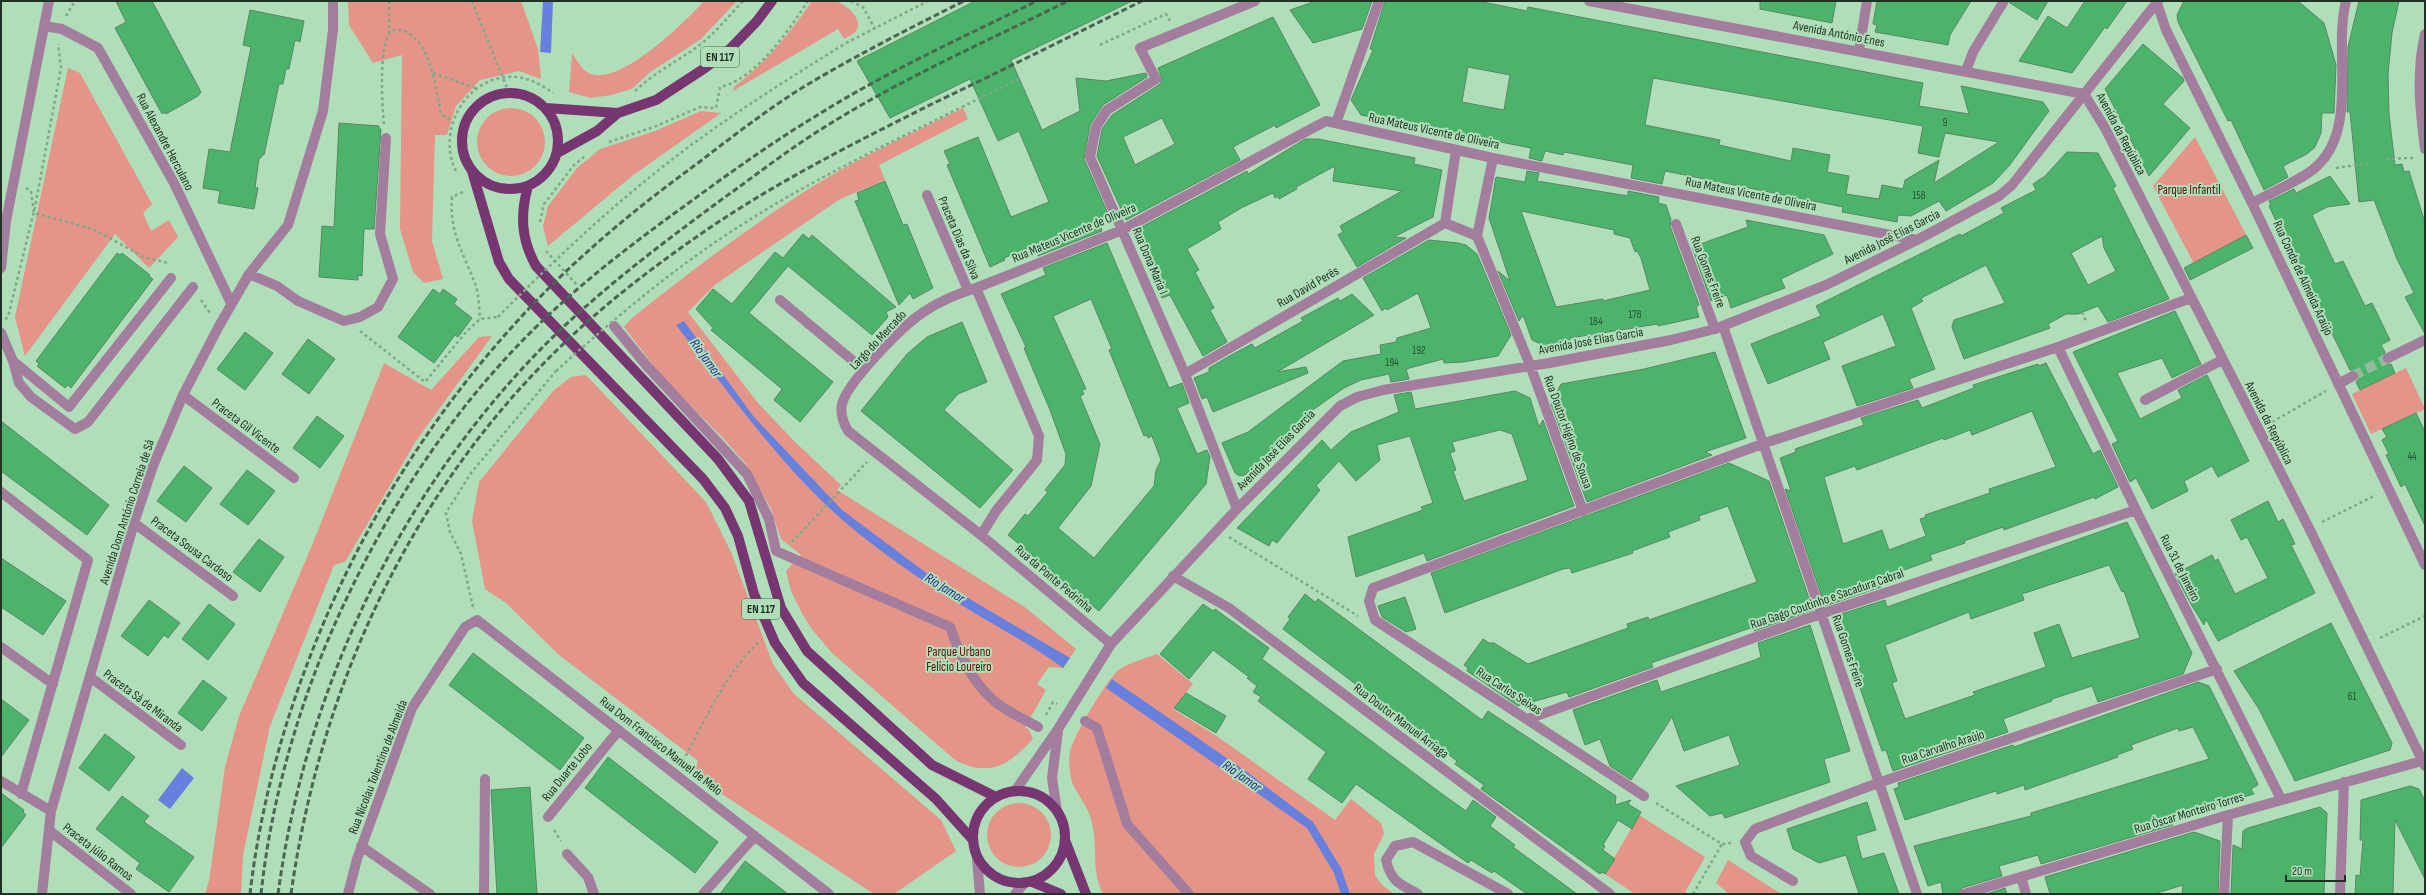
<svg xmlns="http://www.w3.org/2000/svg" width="2426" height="895" viewBox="0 0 2426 895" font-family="'Sofia Sans Condensed',sans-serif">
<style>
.green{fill:#e49587}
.water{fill:#6880dd}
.building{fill:#4cb36b;stroke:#5a8664;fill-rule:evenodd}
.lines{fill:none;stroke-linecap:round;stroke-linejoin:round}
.minor-tunnel{stroke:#92bb9b;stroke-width:10;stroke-dasharray:10 5;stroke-linecap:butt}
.path{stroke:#81a789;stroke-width:2.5;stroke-dasharray:3 3;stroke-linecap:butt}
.minor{stroke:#a27d9d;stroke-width:10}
.major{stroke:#773571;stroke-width:10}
.rail{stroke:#4b6651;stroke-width:3;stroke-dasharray:6 3;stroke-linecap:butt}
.path-bridge{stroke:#81a789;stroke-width:2.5;stroke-dasharray:3 3;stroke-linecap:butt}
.labels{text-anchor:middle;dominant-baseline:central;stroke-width:4;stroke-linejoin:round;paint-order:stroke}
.number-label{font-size:11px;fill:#2a5235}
.shield{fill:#afdeb9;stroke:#4a6550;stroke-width:1}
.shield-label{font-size:12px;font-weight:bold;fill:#1f3123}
.street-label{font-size:13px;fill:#1f3123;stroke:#afdeb9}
.park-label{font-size:13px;fill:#581209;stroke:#afdeb9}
.water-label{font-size:14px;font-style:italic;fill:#212995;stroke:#afdeb9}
</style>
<rect width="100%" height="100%" fill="#afdeb9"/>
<path class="green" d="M348,1H521L538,49L541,79L519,71L480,80L456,106L447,135H435L432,241L443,279L424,283L413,272L400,229L402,55L373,63L349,25Z
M704,1H737L701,39L649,73L632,89L611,95L591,98L569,92L572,53C576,58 581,69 587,72C616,91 686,21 704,1Z
M812,1C819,1 827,0 834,1C845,3 866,20 855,32C852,35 847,37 844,39L838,29L733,91L734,87C768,60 787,37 812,1Z
M68,68L80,73L152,204L143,213L151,231L169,220L178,237L149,268L115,234L25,356L15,317Z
M477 142a34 34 0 1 1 68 0a34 34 0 1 1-68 0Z
M963,108L968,119L879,165L885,180L840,199L716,284L688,312L758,403L795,442L841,485L837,490L1026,608L1076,649L1063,668L1049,667L1037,684L1046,690L1025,727L1029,730L1033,739C1009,765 990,778 955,760L832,653L811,628L803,615L791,591L786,571L801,555L781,539L771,509L746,464L722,437L663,378L624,327L631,319C687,274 746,229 807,190C856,159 910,134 963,108Z
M701,111L721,113L632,176L548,246L543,226L548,206L577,168L600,149L655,131Z
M2195,137L2253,248L2200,275L2153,186Z
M492,336L416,441L345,562L334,565L270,726L243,855L241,894H205L209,881L225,767L239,716L313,543L384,363L431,390L479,337Z
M2406,368L2425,409L2371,434L2352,394Z
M586,375L706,502L731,552L773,664L794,694L941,820L956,851L894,894H874L696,777L694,771L698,761L559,655L506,603L485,589L472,521L479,482L553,391L571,377Z
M1157,654L1193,684L1173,709L1218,737L1335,820L1351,799L1381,823L1384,834L1374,854L1375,875L1381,884L1394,894H1103C1091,871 1098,847 1092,823C1089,806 1075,793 1071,779C1070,771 1068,760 1070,752C1073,737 1108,677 1120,669C1131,662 1146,658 1157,654Z
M987 835a32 32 0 1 1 64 0a32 32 0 1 1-64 0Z
M1639,815L1705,857L1684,894H1635L1605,874Z
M1728,860L1781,894H1729L1716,883Z"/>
<path class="water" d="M543,1H553L551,53L540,52Z
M684,321L754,417L842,510L929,575L1070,658L1063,668C1019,636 970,613 925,582C896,562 865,540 838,516C776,460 728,391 676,325Z
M1112,679L1247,772L1313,822L1341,868L1350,894H1341L1334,873L1307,828L1106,688Z
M182,768L194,778L170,809L158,800Z"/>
<path class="building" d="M116,1H152L201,92L198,96L166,114L165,112L162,114L115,28L126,22Z
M975,1H1132L1011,60L1042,130L1080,111L1076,78L1106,81L1146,73L1147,77L1103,105L1090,125L1084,159L1110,218L1099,223L1102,231L1038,256L1033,246L1004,258L1005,260L990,267L947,165L950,164L944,151L978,137L1011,217L1049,202L1019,131L998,141L970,79L890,118L857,61Z
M1316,1H1372L1362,29L1313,43L1290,10Z
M1385,1H1478L1527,11L1528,7L1923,83L1919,106L1969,114L1961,86L2043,102L2049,111L2009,166L1993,183L1946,211L1939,201L1911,216L1898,215L1897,222L1842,212L1843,207L1665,171L1662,184L1631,178L1633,165L1564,152L1563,155L1545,151L1542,161L1529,158L1531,148L1361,115L1351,100L1373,50L1370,49ZM1468,67L1510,75L1504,110L1462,102ZM1653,78L1923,126L1918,153L1939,157L1945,133L1999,142L1934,183L1939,160L1905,180L1903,189L1882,185L1879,199L1846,194L1849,176L1827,172L1830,155L1793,148L1791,161L1719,145L1720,140L1645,125Z
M1760,1H1836L1832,23L1760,9Z
M1877,1H1971L1950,35L1948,45L1875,32L1877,25L1873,24Z
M2010,1H2048L2037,20L2010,3Z
M2085,1H2127L2107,29L2105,27L2072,73L2019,61L2048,16L2067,28Z
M2184,1H2298L2324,23L2336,65L2334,113H2322L2321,133L2315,147L2307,154L2283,166L2288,177L2264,190L2231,120L2228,121L2178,22L2177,15Z
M2359,1H2399L2392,33L2388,74L2389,114L2395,165L2402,164L2404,172L2409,171L2425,223V334L2405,297L2414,293L2397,259L2374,200L2359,202L2350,112H2347L2348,47Z
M250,10L304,21L300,42L295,40L289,69H286L283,84H279L264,155H262L261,158H259L255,188H258L254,209L218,203L220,191L203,188L209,149L230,152L251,47L243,45Z
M1273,17L1320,105L1276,128L1275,125L1233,147L1240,160L1126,220L1097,156L1102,129L1112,115L1160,84L1162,79L1158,68ZM1162,118L1175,144L1135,165L1123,137Z
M2143,44L2183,78L2184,81L2163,104L2190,128L2149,176L2105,89Z
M339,123L379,126V129H381L374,229H364L362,276L358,275V280L319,277L322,226L334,227Z
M1305,139H1318L1415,158L1414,164L1442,170L1433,217L1394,237L1406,238L1357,267L1338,235L1343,232L1340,226L1402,191L1333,181L1335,166L1296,187L1297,189L1279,199L1278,196L1275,198L1273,193L1241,208L1218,222L1221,229L1187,249L1199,270L1195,272L1214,308L1210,310L1227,342L1203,356L1170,295L1162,298L1132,232L1247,171L1248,174Z
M2067,152L2098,153L2116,186L2113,188L2169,299L2108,322L2098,306L2078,314H2066L2048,324L2050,328L1964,359L1952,327L1954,320L2005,303L1986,265L1921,298L1923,301L1911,308L1935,369L1909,379L1913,388L1857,406L1842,366L1896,346L1883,314L1823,342L1830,359L1768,384L1751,344L1821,316L1816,306L1960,234L1961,236L2004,213L2001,208L2036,190L2033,184L2045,176ZM2102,236L2104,248L2116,271L2088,285L2071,253Z
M1527,171L1539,173L1537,181L1628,196V191L1659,197L1658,203L1666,205L1671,220L1670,226L1699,305L1696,307L1699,317L1658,326V324L1570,338V342L1547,347L1532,340L1523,315L1519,321L1498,271L1510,281L1489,218L1496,177L1525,182ZM1521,211L1614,230V234L1630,238L1635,252L1637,251L1641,258L1650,290L1603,301V299L1556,307Z
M2330,176L2350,204L2327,207L2312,215L2335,264L2343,261L2365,306L2372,303L2390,340L2381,345L2385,352L2382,360L2385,364H2391L2395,373L2360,390L2356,382L2359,379V373L2356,370H2350L2324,317L2322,318L2269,206L2271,205L2269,201L2294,189L2296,193Z
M885,181L903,225L907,224L933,288L913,299L910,293L899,305L855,201L859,200L857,193Z
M1746,220L1824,235L1833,254L1781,279L1785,288L1731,308L1727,295L1711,301L1692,247L1748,227Z
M803,234L809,239L812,235L896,307L886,312L888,317L872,335L788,266L749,313L833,382L800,422L774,400L782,389L711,330L713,328L696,309L713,289L732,304L775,252L783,258Z
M2246,235L2253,248L2190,280L2184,268Z
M1429,240L1458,243L1466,245L1477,254L1511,335L1498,356L1463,362L1444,363L1443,359L1406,369L1409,379L1391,382L1389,374L1361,380L1344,388L1304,416L1308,420L1245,475L1240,476L1235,473L1222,443L1248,432L1343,361L1381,354L1380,345L1396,342L1397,338L1431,328L1418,293L1387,310L1385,308L1382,311L1363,278Z
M1107,243L1169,388L1182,383L1189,403L1177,408L1197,454L1207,450L1210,457L1206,484L1099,611L1008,535L1025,514L1028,516L1048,492L1045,490L1065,465L1066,454L1050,410L1024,348L1026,347L1001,294L1046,275L1043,268ZM1091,299L1112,349L1109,350L1144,436L1147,435L1148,438L1152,436L1161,460L1156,470L1154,486L1094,558L1058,528L1091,486L1100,444L1080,396L1084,394L1082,390L1086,389L1053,316Z
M117,253L120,255L122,253L150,275L149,276L153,279L71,388L68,385L65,388L37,366L39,364L36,361Z
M433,289L440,294L443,289L457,299L454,304L472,318L458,337L455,335L434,363L398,337Z
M1352,294L1374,315L1277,372L1306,367L1308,373L1213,412L1207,397L1202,399L1194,378L1209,372V368L1233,354L1252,344L1255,348L1303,321L1301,318L1338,298L1340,301Z
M2175,311L2201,364L2172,378L2162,358L2117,373L2140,419L2182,398L2178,390L2207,375L2249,461L2218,477L2212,466L2184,481L2188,491L2152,509L2136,478L2130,482L2112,444L2118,441L2073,352Z
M962,322L987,382L958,394L944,410L1013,470L980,508L861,411L907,354L927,337Z
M245,332L273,353L245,390L217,369Z
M308,339L335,359L309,394L282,374Z
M1715,352L1746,438L1705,452L1712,455L1587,502L1551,404L1561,384L1644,369Z
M2046,363L2093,454L2100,450L2118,487L2095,499L2094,497L2004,530L2003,527L1964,541L1965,543L1930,555L1932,560L1879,579L1881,587L1825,606L1785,489L1791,491L1780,458L1796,452L1795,449L1864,425L1861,418L1918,400L1922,408L1974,388L1973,385L2038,364L2039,366ZM2032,411L2056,467L1989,489L1990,493L1925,515L1926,517L1920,519L1926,536L1889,550L1882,530L1843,544L1824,477L1855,466L1857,470L1943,438L1944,440L1970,430L1972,435Z
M1515,391L1530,398L1539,427L1543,420L1574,506L1427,561L1424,553L1356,577L1348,537L1423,510L1421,507L1433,503L1410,436L1377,445L1380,460L1356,481L1339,461L1316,486L1320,490L1277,543L1272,540L1269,546L1237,528L1322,440L1331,450L1351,432L1399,412L1394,395L1411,392L1415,409ZM1500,430L1512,434L1528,480L1464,501L1453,471L1456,470L1450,453L1455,451L1452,442Z
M2416,413L2425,432V526L2405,484L2401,487L2386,455L2389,454L2382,440L2387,437L2382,429Z
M317,416L344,436L320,468L293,448Z
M1,421L109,505L87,535L1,471Z
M1729,463L1769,481L1813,610L1754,631L1753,627L1651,663L1653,667L1569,697L1567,692L1518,706L1467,671L1468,668L1464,665L1483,639L1489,643H1494L1528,664L1628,628L1627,624L1648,617L1649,620L1757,582L1728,506L1699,516L1700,520L1668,532L1670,537L1632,551L1633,553L1572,573L1570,568L1563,569L1445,613L1431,573Z
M184,466L212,488L186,522L157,501Z
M247,470L275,491L248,525L220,504Z
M2268,501L2278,522L2283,519L2295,544L2291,545L2315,593L2218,641L2206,619L2204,625L2192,606L2175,574L2212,555L2215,561L2218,559L2235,594L2268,578L2247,537L2241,540L2231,520Z
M2127,522L2192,653L2183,674L2098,702L2092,686L2052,699V701L2003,719L2008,732L1893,771L1886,750L1882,751L1835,616L1885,600L1887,607ZM2109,565L2122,592L2124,591L2140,638L2072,658L2059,624L2034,633L2046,667L1973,692L1975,695L1905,719L1892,683L1897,681L1885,645L1969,612L1971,619L2024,600L2022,594Z
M259,539L284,557L260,592L233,572Z
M1,558L66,601L43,635L1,607Z
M1305,594L1315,602L1318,599L1482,720L1488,711L1616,796L1615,805L1631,800L1628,804L1641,812L1632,829L1618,820L1603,845L1605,846L1603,850L1615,859L1605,874L1602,872L1600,874L1481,789L1484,785L1455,764L1457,761L1283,629L1290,619L1288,617Z
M1405,597L1416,629L1406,632L1382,617L1378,606Z
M149,600L180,623L168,638L164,635L148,656L121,636Z
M209,604L235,624L208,660L182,639Z
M1203,604L1213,611L1215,609L1269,648L1262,659L1442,794L1466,811L1473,800L1496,817L1490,826L1515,845L1513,847L1577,894H1527L1494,871L1492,873L1471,860L1468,863L1356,784L1342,803L1308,779L1326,752L1258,701L1261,697L1253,692L1257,686L1247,678L1249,677L1213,650L1189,679L1160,654Z
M2331,623L2392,743L2390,750L2295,781L2259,709L2234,671Z
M1810,625L1850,751L1824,759L1830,782L1725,818L1722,813L1710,816L1676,786L1740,765L1729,735L1684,751L1672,717L1631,780L1610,766L1600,739L1585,745L1573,710L1657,680L1661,692L1755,660L1761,657L1758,643Z
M473,653L584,738L560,770L449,685Z
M203,680L227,698L202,731L178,713Z
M2198,682L2209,686L2257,782L2258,785L2251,789L2254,794L2161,820L2173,825L2041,864L2038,855L1999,866L2002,876L1962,888L1958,894H1943L1941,882L1928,886L1914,846L2031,816V813L2209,759L2193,727L2179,731L2178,728L2131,745L2133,749L2117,755L2118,757L2025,790L2024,785L1997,794L1996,791L1905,820L1894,789L1899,787L1898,783L2013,745L2014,747Z
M1186,693L1226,716L1216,733L1174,708Z
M1,699L29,720L1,757Z
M105,734L135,757L109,791L79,768Z
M608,757L718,842L695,873L585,788Z
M2410,786L2419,789L2425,801V879L2395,820L2393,894H2355L2356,875L2360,876L2363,840H2360L2361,800Z
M530,787L537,894H497L491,790Z
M1,793L24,810L23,812L26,815L1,848Z
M122,796L149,816L144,822L194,857L169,892L136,869L140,863L96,829Z
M1867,802L1876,830L1856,836L1862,859L1884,853L1899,894H1859L1846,855L1819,863L1793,849L1787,829Z
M2320,807L2327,813L2324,894H2231L2233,845L2242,849L2243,831L2248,828Z
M2194,832L2220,841L2218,894H2182L2183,885L2154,894H2050L2045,877Z
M745,861L788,894H720Z
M2005,888L2007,894H1987Z"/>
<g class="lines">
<path class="minor-tunnel" d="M2353,376L2388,358"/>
<path class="path" d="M389,1V33
M472,1L509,93
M851,1L863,7L875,29
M66,16L75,1
M846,43L928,1
M1100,45L1166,14L1170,21
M433,73L478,89
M635,91C654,73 676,62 697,47C715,34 728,17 743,1
M962,107L1021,78
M384,124C382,105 379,50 389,34C390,32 394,30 396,29C431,34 435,86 441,114L452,121
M609,142L654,127L700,107L716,108L720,87C755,80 789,30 808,1
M2386,159L2413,158
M2336,168L2368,163
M456,171C435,130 468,72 517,77C531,79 542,85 553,93
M26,188L31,191L34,213L93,229L144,257L168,263
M463,192L452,197C449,233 464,254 476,286C479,296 479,309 480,319
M540,222L544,204L574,165L584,157
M546,251L578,286
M201,300L210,313
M2082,312L2086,321
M5,319L8,317L35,207L61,68L58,44
M360,331L425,382L466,332L480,319L498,317
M2272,422L2326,391
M2322,522L2376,495
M1229,537L1358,616
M792,542L867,462
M473,607L461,554L450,532L446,513L471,473L556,371
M2380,638L2425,616
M1046,715L1053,702L1057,704
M683,761C705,721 725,673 760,641
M1656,803L1722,844L1731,843
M554,830L561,841
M1693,894L1722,844"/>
<path class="minor" d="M1589,1L2084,94
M2157,3L2166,30L2252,203L2425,565
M44,26L62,29L98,48L174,183L231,303
M2425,34C2416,72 2420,111 2425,149
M1859,51L1867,1
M1966,71L1973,52L2004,1
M2084,94L2105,128L2309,528L2425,766
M1336,123L1379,1
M1493,158L1477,236L1530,365L1583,511
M927,195L968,290
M2252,203C2270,193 2302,180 2316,167C2359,129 2333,52 2346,1
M1445,223L1456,150
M1445,223L1477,236
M1676,224L1715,329
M1,268L6,221L49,1
M249,274L277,286L298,301L344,321L360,317L378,307L393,279L380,234L386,138
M976,288L1122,230L1326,121L1493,158L1917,240
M780,300L864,370
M614,326L646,365L747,474L769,519L776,551L950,627C960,655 971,680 993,700C1005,711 1024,719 1038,727
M1723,326L1917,894
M1,333L13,361L69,407L171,278
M2058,347L2136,510L2281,799
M2388,358L2425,340
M13,361L19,383L31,397L75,429L88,422L193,287
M1185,374L1445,223
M2338,384L2353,376
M183,395L294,478
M2145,400L2222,360
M1,492L88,560L21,794
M1237,509L1185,374L1090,157L1096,127L1107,110L1156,79L1140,48L1255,1
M134,523L233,596
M981,535L996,511L1037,460L1039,436L976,288C957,294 934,304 918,316C900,329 847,383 842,404C840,413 844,424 848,431L981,535L1111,644
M1173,576L1229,608L1610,894
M1,647L53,684
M90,677L181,745
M1528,719L1806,619L2136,510
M1085,721L1097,728L1127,824L1189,894
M1,781L51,811
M1015,791L1058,729L1111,644L1237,509L1340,406L1357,397L1383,390L1549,363L1671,340L1715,329L1826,285L1917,240L1999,196L2012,185L2158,1
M1644,796L1375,620L1369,601L1373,588L1762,444L2058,347L2191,298
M1057,811L1052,778L1058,731
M548,817L619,730
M50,831L131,894
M361,846L430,894
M567,854L588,877L594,894
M977,859L980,894
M2021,877L2026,894
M1793,881L1751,856L1745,842L1755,829L1878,783L2217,669
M42,894L51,811L134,523L153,466L183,395L219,326L249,274L288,225L323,111L333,30V1
M348,894L357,859L412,708L465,627L477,620L829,894
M484,894L485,779
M703,894L755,836
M1015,894L1024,884
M1418,894C1400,884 1391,882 1386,860L1395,846L1413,842L1508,894
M1964,894L2228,815L2422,761
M2224,894L2228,815
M2340,894L2344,782"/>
<path class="major" d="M462 141a48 48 0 1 1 96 0a48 48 0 1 1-96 0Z
M546,108L618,113
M557,153L597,131L618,113L656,100L705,68L730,49L757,21L772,1
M472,171L499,262L509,279L703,479L725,508L738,536L754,594L775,643L803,683L936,799L972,839
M528,186C520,215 521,239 536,266L718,459L749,501L781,608L807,651L932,765L996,797
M973 837a46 46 0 1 1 92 0a46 46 0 1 1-92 0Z
M1065,840L1086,894
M1032,882L1061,894"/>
<path class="rail" d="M250,894C260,807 284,720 317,639C368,512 446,393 542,295C590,246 643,203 698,163C733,136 768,109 805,86C857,55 910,28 964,1
M261,894C270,810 293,725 325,647C372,534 438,427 524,339C569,293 620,253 672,215C719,181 766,146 816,116C886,72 963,37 1037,1
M278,894C305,693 396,499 537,353C593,295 660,245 725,197C759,173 793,146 828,125C905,77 987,41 1068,1
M291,894C319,695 404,505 546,361C595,311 651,268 708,229C780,180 858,141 936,102C1005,69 1073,35 1142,1"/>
<path class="path-bridge" d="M498,317C558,256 621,197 690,146C740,109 793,76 846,43
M556,371C615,318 676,266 743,224C813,179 888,144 962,107"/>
</g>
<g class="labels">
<g class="number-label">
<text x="1945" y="122">9</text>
<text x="1919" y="195">158</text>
<text x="1635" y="314">178</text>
<text x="1596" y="321">184</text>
<text x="1419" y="350">192</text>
<text x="1392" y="362">194</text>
<text x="2412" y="456">44</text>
<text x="2352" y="696">61</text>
</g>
<g class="shield">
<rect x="701" y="47" width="38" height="20" rx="3"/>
<rect x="742" y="599" width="38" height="20" rx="3"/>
</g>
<g class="shield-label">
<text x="720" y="57">EN 117</text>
<text x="761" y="609">EN 117</text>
</g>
<g class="street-label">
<text transform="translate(1839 34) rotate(11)">Avenida António Enes</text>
<text transform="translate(1434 131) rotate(12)">Rua Mateus Vicente de Oliveira</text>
<text transform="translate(2121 134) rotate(62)">Avenida da República</text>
<text transform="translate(165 142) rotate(62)">Rua Alexandre Herculano</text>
<text transform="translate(1751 194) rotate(11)">Rua Mateus Vicente de Oliveira</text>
<text transform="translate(1074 233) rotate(-23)">Rua Mateus Vicente de Oliveira</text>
<text transform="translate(1892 237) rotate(-27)">Avenida José Elias Garcia</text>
<text transform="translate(959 238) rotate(67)">Praceta Dias da Silva</text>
<text transform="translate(1150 261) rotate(67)">Rua Dona Maria I</text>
<text transform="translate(1708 272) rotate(69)">Rua Gomes Freire</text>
<text transform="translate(2303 278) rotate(65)">Rua Conde de Almeida Araújo</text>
<text transform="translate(1308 287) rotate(-30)">Rua David Perês</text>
<text transform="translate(878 340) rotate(-47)">Largo do Mercado</text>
<text transform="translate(1591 341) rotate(-10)">Avenida José Elias Garcia</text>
<text transform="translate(2269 423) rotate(63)">Avenida da República</text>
<text transform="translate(246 426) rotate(37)">Praceta Gil Vicente</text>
<text transform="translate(1568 432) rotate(70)">Rua Doutor Higino de Sousa</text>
<text transform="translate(1276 450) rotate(-46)">Avenida José Elias Garcia</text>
<text transform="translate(127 512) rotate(-72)">Avenida Dom António Correia de Sá</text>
<text transform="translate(192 549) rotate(37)">Praceta Sousa Cardoso</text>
<text transform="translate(2180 568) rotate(63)">Rua 31 de Janeiro</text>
<text transform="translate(1054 579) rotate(40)">Rua da Ponte Pedrinha</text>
<text transform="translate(1827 599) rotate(-19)">Rua Gago Coutinho e Sacadura Cabral</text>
<text transform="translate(1848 651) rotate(71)">Rua Gomes Freire</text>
<text transform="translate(1509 691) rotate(33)">Rua Carlos Seixas</text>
<text transform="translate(143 701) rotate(37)">Praceta Sá de Miranda</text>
<text transform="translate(1401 721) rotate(37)">Rua Doutor Manuel Arriaga</text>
<text transform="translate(661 746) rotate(38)">Rua Dom Francisco Manuel de Melo</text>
<text transform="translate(1943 747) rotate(-18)">Rua Carvalho Araújo</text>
<text transform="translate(378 767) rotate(-69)">Rua Nicolau Tolentino de Almeida</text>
<text transform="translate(567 772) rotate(-51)">Rua Duarte Lobo</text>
<text transform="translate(2189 813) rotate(-17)">Rua Óscar Monteiro Torres</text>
<text transform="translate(98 852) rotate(38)">Praceta Júlio Ramos</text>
</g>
<g class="park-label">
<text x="2189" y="190">Parque Infantil</text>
<text x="959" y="652">Parque Urbano<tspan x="959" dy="15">Felício Loureiro</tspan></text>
</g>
<g class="water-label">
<text transform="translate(706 358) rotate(54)">Rio Jamor</text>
<text transform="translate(945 588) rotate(32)">Rio Jamor</text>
<text transform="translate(1242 776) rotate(35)">Rio Jamor</text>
</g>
</g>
<rect width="2426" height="895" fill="none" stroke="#1f3123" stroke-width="4"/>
<path d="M2286 875v6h59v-6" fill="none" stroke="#1f3123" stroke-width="2"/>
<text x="2292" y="875" font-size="12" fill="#1f3123" stroke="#afdeb9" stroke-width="3" paint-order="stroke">20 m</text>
</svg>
